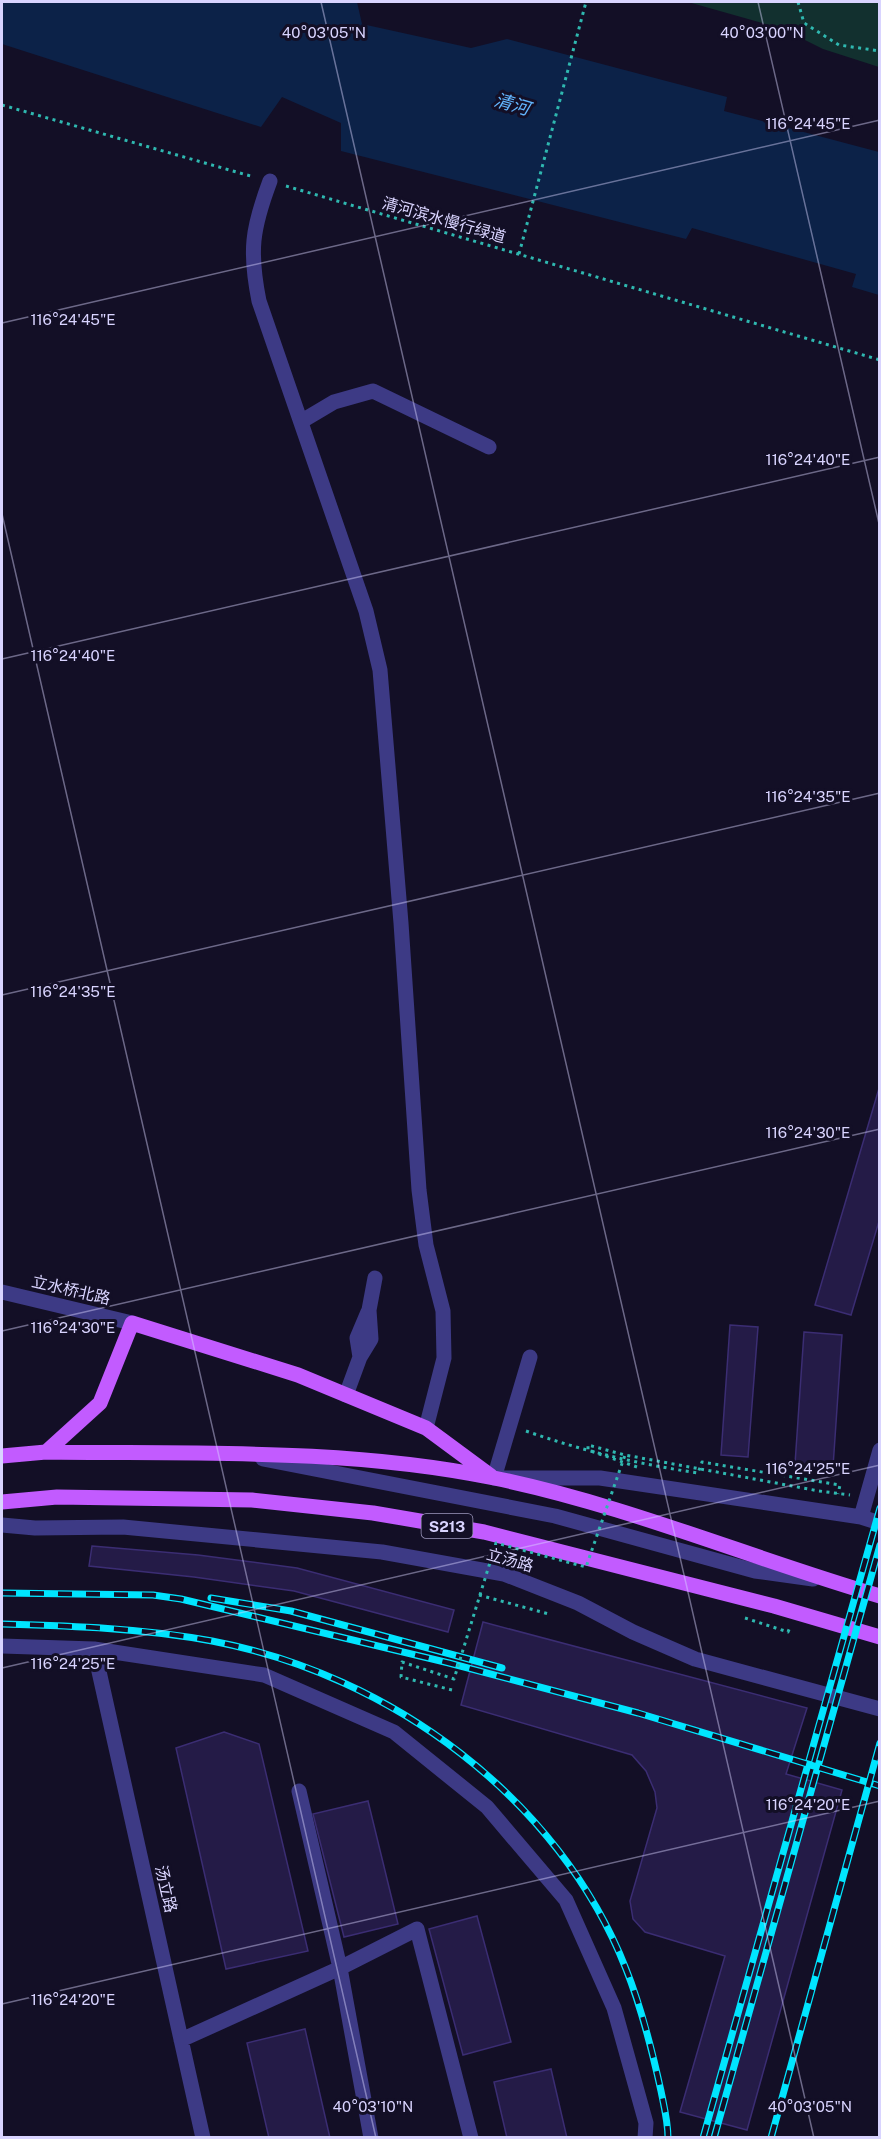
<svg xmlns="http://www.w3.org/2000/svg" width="881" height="2139" viewBox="0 0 881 2139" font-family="'Public Sans','Noto Sans SC',sans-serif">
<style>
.green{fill:#12302f}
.water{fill:#0c2248}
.building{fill:#241b47;stroke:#3b2d73;stroke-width:1.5}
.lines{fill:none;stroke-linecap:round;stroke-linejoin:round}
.path{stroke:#2fb8b0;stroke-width:3;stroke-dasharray:3 4.5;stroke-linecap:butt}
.minor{stroke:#3d3a85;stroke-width:15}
.major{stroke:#c25bff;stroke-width:15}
.rail-casing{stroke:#00e5ff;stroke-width:7}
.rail{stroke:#130f26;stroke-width:4.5;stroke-dasharray:14;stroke-linecap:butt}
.path-bridge{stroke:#2fb8b0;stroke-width:3;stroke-dasharray:3 4.5;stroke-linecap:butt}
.ticks{fill:none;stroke:#d9d4ff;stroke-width:1.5;stroke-opacity:0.45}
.labels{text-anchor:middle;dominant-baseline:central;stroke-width:6;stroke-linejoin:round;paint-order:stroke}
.shield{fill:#130f26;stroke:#9e99be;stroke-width:1.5}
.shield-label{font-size:15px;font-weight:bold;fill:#d9d4ff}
.street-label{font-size:16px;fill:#d9d4ff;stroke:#130f26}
.water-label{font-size:18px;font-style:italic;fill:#62b6ff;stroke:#130f26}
.ticks-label{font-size:15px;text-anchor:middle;fill:#d9d4ff;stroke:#130f26;stroke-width:6;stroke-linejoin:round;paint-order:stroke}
</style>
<rect width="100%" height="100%" fill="#130f26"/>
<path class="green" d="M688,2H879V67L823,49L783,29Z"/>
<path class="water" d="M2,2H357L362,24L471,48L507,39L727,97L724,111L879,152V295L852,287L856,274L692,228L686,239L341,151V123L282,97L261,127L2,44Z"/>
<path class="building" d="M880,1085V1218L851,1315L815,1305Z
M730,1325L758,1327L748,1457L721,1455Z
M804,1332L842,1335L833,1467L795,1464Z
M92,1546L198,1555L297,1568L454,1610L448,1632L294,1591L194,1577L89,1566Z
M483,1622L807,1708L786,1774L842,1790L747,2130L680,2112L725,1956L645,1932L633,1919L630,1901L657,1808L655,1792L646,1771L632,1755L461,1705Z
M224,1732L259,1744L308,1951L226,1969L176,1748Z
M368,1801L398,1924L344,1937L313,1814Z
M477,1916L511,2042L463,2055L429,1929Z
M305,2029L330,2138H269L247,2043Z
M551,2069L567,2138H507L494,2082Z"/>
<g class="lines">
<path class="path" d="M798,2L804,23L839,45L880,51
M2,105L254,177
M286,186L880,360
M519,254L586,2
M526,1431C583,1451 638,1464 698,1473L702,1462L840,1485L838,1494
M819,1491L850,1495
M479,1595L549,1614
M745,1618L788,1632L790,1627"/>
<path class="minor" d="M270,181C252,229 249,251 259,301L366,611L380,670L401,923L419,1190L426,1245L443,1311L444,1358L426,1428
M302,421L334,402L373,391L489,447
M2,1292L132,1323
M360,1357L357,1338L368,1312
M530,1357L494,1478H600L861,1517L880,1523
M346,1395L360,1357L371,1339L369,1310L375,1278
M263,1459L555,1516L755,1571L813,1579
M861,1517L880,1450
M2,1525L35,1528L123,1527L382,1552L504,1574L578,1603L633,1632L695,1659L880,1709
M2,1646L94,1649L264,1675L394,1732L487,1807L566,1900L614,2008L646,2123L645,2138
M94,1649L203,2138
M181,2040L340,1968L299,1791
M371,2138L340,1968L417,1929L471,2138"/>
<path class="major" d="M46,1452L100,1403L132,1323L298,1375L426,1428L491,1476
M2,1456L46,1452C194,1454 348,1448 494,1478C626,1505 750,1558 880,1596
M2,1502L57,1497L252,1500L373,1513L484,1532L774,1606L880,1637"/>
<g class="rail-casing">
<path id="rail" d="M2,1593L153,1595L181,1599L449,1663L638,1713L880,1786
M211,1598L291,1611L502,1668
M2,1624C72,1626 143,1628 212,1641C391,1675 559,1798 626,1969C642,2009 652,2050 661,2091C664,2106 668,2122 668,2138
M703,2138L880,1508
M714,2138L880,1545
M771,2138L880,1743"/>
</g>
<use href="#rail" class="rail"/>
<path class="path-bridge" d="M637,1467L588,1450V1445L625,1455L819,1491
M452,1690L401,1677L402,1662L454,1679L496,1543L586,1567L625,1455"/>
</g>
<path class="ticks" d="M321,2L814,2138M758,2L880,528M2,323L880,120M2,514L376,2138M2,659L880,457M2,995L880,793M2,1331L880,1129M2,1668L880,1465M2,2004L880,1801M878,2138L880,2137"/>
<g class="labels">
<rect class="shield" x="421.5" y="1514" width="51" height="24" rx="4.5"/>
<g class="shield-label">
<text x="447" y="1526">S213</text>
</g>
<g class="street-label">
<text transform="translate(444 220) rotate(16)">清河滨水慢行绿道</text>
<text transform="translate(71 1290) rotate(13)">立水桥北路</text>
<text transform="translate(510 1560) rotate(16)">立汤路</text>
<text transform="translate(166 1889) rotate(77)">汤立路</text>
</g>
<g class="water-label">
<text transform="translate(512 104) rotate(16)">清河</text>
</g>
</g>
<g class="ticks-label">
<text x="324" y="38">40°03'05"N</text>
<text x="762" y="38">40°03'00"N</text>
<text x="808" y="129">116°24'45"E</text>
<text x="73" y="325">116°24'45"E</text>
<text x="808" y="465">116°24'40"E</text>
<text x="73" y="661">116°24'40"E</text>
<text x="808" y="802">116°24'35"E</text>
<text x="73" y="997">116°24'35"E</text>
<text x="808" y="1138">116°24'30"E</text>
<text x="73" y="1333">116°24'30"E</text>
<text x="808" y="1474">116°24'25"E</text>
<text x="73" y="1669">116°24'25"E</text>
<text x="808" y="1810">116°24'20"E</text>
<text x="73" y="2005">116°24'20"E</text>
<text x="373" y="2112">40°03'10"N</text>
<text x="810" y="2112">40°03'05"N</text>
</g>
<rect width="881" height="2139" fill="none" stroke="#d9d4ff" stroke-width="6"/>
</svg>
